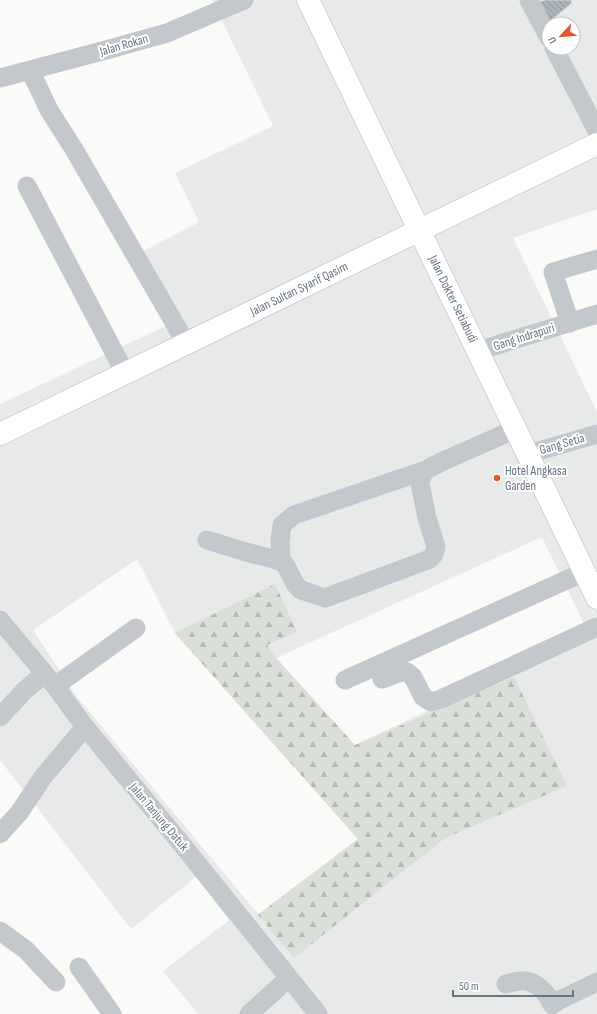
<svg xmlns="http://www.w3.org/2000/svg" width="597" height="1014" viewBox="0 0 597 1014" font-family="'Sofia Sans Condensed',sans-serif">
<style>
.built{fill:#e8e9e9;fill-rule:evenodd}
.forest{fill:url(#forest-firs)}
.building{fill:url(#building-back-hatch);stroke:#dcdcda}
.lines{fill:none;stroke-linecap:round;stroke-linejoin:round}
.major-casing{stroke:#b5babe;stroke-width:23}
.minor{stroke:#c3c8cc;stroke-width:19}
.major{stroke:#fff;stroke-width:22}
.poi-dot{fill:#e4572e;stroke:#fff;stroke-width:1.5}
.labels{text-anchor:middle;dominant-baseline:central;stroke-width:4;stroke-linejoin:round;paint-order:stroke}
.street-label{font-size:13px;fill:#657683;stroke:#fff}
.poi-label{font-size:13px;fill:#657683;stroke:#fff;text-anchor:start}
</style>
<defs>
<pattern id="forest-firs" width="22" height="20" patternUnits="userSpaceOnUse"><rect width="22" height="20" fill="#dadfd7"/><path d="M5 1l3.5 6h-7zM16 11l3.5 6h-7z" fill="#b4b9b4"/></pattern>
<pattern id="building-back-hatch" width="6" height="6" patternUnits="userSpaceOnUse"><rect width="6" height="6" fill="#aab3b9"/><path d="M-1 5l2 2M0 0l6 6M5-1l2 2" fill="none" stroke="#8e969c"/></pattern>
</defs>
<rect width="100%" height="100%" fill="#fafaf8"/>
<path class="built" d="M212,0H597V209L513,238L597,412V1014H198L163,971L229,920L196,877L131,929L0,760V404L170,324L130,258L199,222L175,173L273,126ZM549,24H573V48H549ZM542,537L589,634L355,745L276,658ZM137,559L175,633L358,839L258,914L74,693L33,630Z"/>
<path class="forest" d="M275,584L297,632L267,645L276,658L355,745L514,677L567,786L445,838L294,958L258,915L358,839L175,633Z"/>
<path class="building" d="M544,0H571L572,3L549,22L538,3Z"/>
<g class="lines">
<g class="major-casing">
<path id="major" d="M308,0L597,598
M0,434L597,144"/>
</g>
<path class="minor" d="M529,0L549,38
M554,48L597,131
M30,70L49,110L75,151L186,343
M0,78L106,50L167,33L244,0
M27,186L125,373
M570,323L553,272L597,259
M478,351L597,314
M528,454L597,434
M207,540L246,552L281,561L286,566L295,584L301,590L325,598L430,559L434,554L436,547L427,518L420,483L422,476L426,470L441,462L516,429
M281,561L280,541L282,525L294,515L426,470
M0,620L55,686L85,727L180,842L318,1014
M382,679L401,672H407L413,677L423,697L431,702L441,699L597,627
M345,680L584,572
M55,686L136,628
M0,717L25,690L44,674
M0,834L19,813L43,777L85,727
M0,931L26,950L56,982
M79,967L112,1014
M506,984C511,983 519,980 525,981C537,982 548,994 552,1005L560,1000L597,982
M249,1014L289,978"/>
<use href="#major" class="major"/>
</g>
<circle class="poi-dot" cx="497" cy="478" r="4"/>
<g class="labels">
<g class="street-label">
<text transform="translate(124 45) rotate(-16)">Jalan Rokan</text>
<text transform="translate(299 289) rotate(-26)">Jalan Sultan Syarif Qasim</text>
<text transform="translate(453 299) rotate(64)">Jalan Dokter Setiabudi</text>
<text transform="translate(524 337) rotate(-18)">Gang Indrapuri</text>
<text transform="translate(562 444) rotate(-16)">Gang Setia</text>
<text transform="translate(159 817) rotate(50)">Jalan Tanjung Datuk</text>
</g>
<g class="poi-label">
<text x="505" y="471">Hotel Angkasa<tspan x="505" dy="15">Garden</tspan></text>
</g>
</g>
<g transform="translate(561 36) rotate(244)"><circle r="19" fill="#ffffff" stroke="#c1c8cd"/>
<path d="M0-3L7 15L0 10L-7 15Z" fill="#e4572e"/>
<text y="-6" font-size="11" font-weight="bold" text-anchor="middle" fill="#657683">U</text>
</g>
<path d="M453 990v6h120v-6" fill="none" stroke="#657683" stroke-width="2"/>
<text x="459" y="990" font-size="12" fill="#657683" stroke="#ffffff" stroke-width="3" paint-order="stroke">50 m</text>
</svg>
